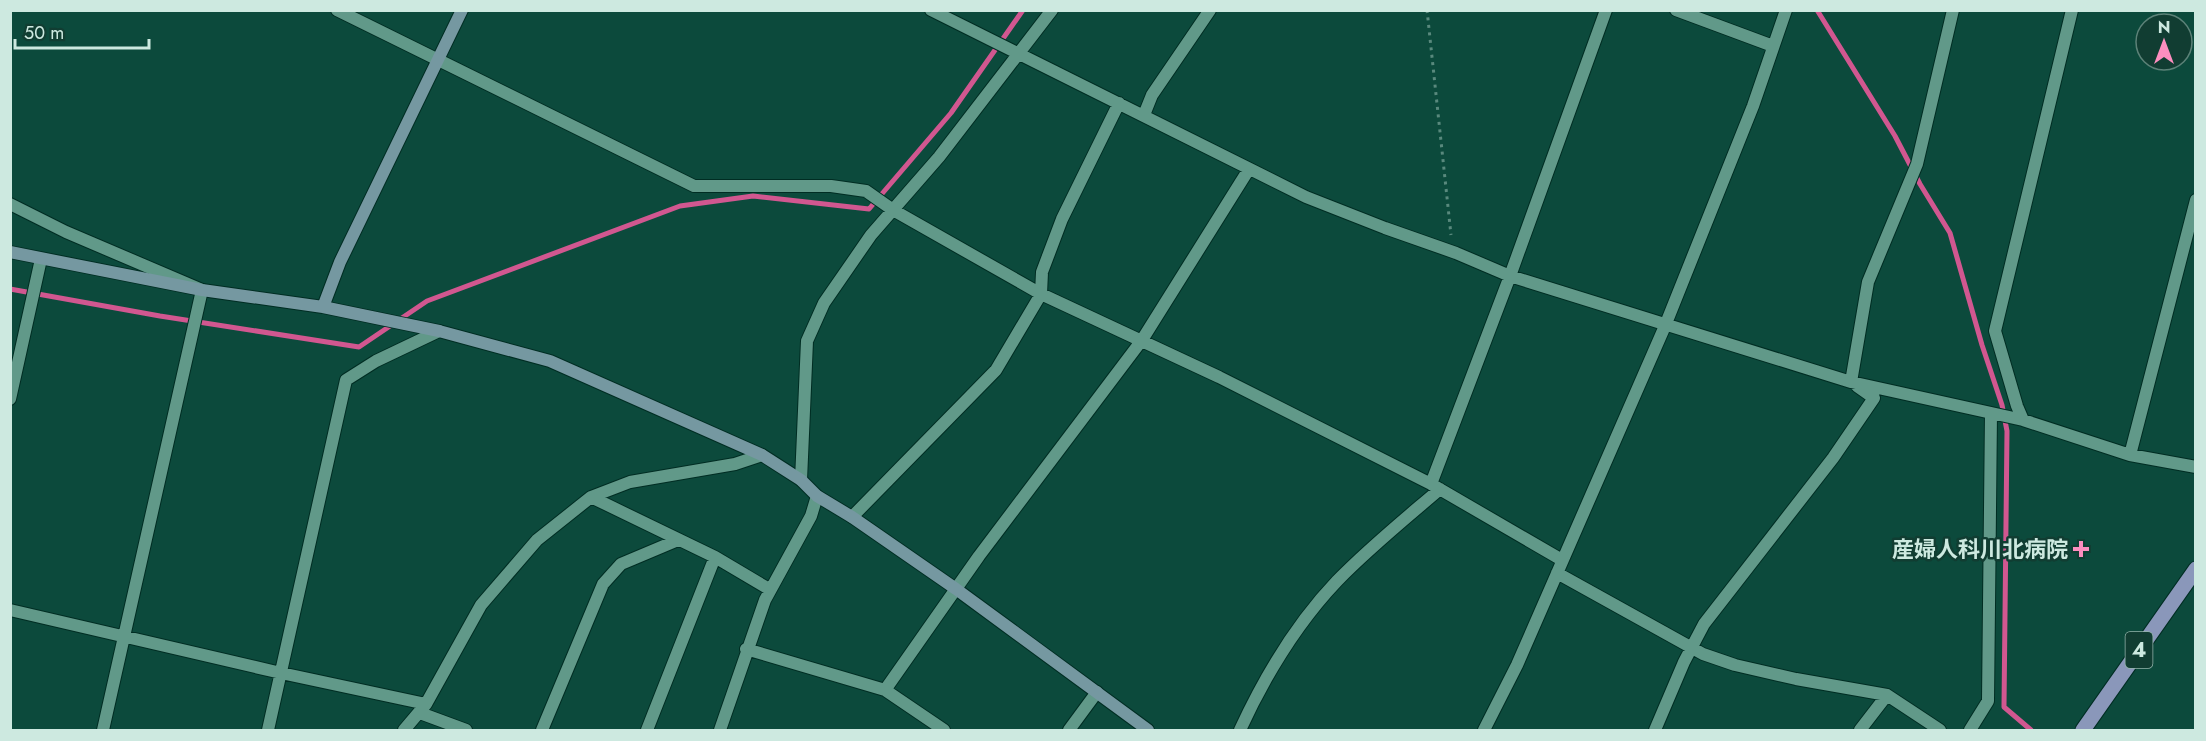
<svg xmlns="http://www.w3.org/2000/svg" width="2206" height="741" viewBox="0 0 2206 741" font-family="Jost,'Noto Sans JP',sans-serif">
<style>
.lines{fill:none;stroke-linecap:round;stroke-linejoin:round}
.stream{stroke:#d15790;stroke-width:5}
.street-casing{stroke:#002d23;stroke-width:14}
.secondary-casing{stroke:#002d23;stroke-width:14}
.primary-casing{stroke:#002d23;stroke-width:17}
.path{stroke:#59897d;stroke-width:3;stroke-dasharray:3 4.5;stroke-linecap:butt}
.street{stroke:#619989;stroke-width:12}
.secondary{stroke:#7598a1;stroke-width:12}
.primary{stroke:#8a97ba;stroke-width:15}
.poi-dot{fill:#fd8ebf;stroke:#113d32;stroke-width:2}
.labels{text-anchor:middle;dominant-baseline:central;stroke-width:5;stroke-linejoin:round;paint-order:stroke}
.shield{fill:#113d32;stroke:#95b5ac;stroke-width:1.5}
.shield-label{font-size:21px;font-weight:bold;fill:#cde9e0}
.poi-label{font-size:22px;font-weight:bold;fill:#cde9e0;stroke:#113d32;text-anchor:end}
</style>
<rect width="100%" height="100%" fill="#0c4a3c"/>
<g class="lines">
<path class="stream" d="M1817,10L1895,136L1920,184L1950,233L1982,345L2002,405L2007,431L2004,707L2031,730
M10,289L160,316L359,347L427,301L680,206L753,196L869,209L951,113L1023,10"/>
<g class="street-casing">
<path id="street" d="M337,10L694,186H831L866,191L893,210L1041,294L1219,377L1431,484L1562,560
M931,10L1306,197L1385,228L1456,253L1510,276L1851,382L2023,420L2130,455L2196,467
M1676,10L1773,46
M1144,115L1152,95L1210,10
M10,204L66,232L202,290L103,730
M1851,382L1868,282L1917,164L1953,10
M10,399L41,259
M2023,420L2017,406L1995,331L2072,10
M2130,455L2196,200
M801,480L807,341L824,303L871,235L939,157L1052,10
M1431,484L1510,276L1606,10
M591,497L715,557L769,589
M852,517L996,370L1041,294L1042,272L1062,219L1119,103
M1557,573L1703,654L1735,665L1796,679L1887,695L1940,730
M10,610L281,673L426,704
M746,649L885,690L944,730
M885,690L979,556L1142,340L1249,169
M420,713L466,730
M268,730L346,380L376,361L439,331
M404,730L426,704L481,605L537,540L591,497L630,482L735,464L762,455
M542,730L603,584L621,564L678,540
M647,730L715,557
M720,730L765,600L811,516L817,496
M1069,730L1097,692
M1240,730C1264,678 1297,623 1337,581C1369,548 1405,519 1440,489
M1484,730L1517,665L1665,326L1753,106L1786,10
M1655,730L1684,662L1704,624L1833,458L1874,398L1857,386
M1860,730L1887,695
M1970,730L1988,701L1991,413"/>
</g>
<g class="secondary-casing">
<path id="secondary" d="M10,252L202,290L323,307L439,331L550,361L762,455L801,480L817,496L852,517L956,589L1148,730
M323,307L340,262L462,10"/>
</g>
<g class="primary-casing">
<path id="primary" d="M2083,730L2196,569"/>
</g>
<path class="path" d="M1427,10L1451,235"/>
<use href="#street" class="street"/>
<use href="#secondary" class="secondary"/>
<use href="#primary" class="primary"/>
</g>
<path class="poi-dot" d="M2078 540h6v6h6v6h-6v6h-6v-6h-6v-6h6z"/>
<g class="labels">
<rect class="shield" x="2125.5" y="632" width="27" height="36" rx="4.5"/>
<g class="shield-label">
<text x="2139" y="650">4</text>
</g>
<g class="poi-label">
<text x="2068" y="549">産婦人科川北病院</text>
</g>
</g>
<rect width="2206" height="741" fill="none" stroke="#cde9e0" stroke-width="24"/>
<g transform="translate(2164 42)"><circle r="28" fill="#113d32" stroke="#5c8278" stroke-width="1.5"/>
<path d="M0-4.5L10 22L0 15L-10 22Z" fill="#fd8ebf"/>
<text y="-9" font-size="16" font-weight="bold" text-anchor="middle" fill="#cde9e0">N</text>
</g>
<path d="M15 39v9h134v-9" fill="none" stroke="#cde9e0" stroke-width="3"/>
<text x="24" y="39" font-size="18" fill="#cde9e0" stroke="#113d32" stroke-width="4.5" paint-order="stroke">50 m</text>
</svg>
